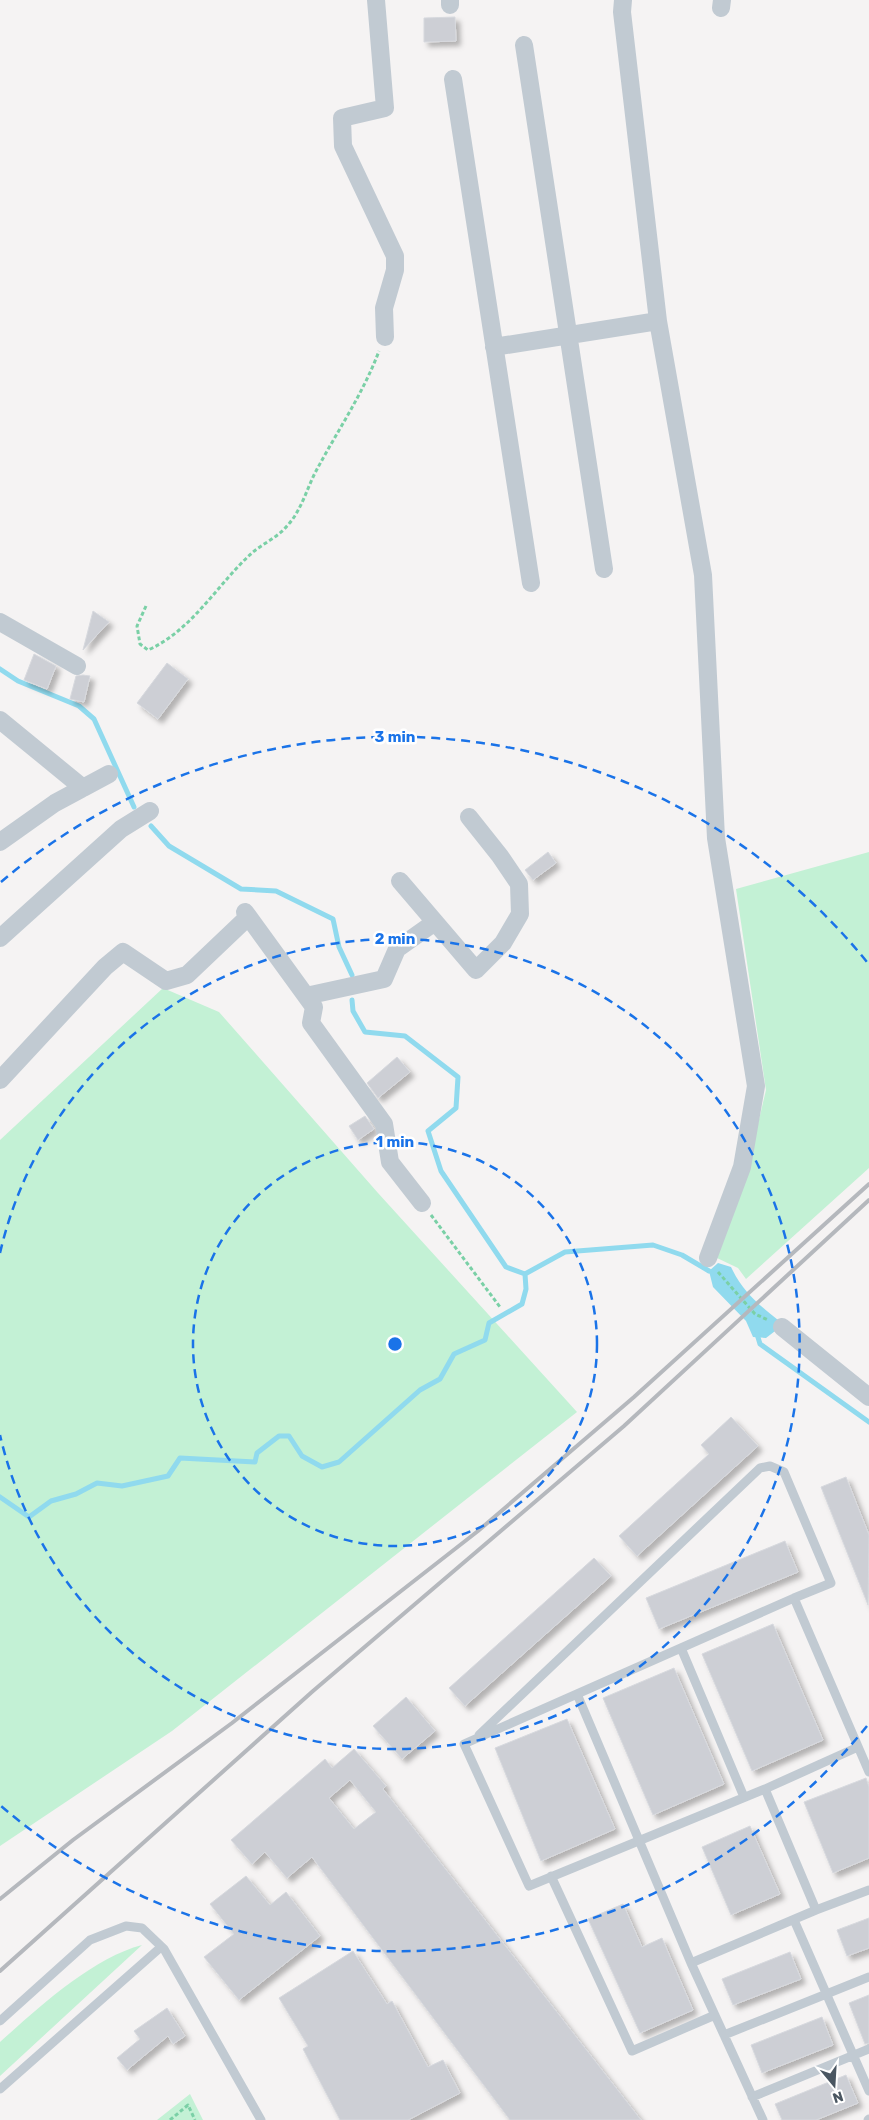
<svg xmlns="http://www.w3.org/2000/svg" width="869" height="2120" viewBox="0 0 869 2120" font-family="Rubik,sans-serif">
<style>
.green{fill:#c3f1d5}
.water{fill:#90daee}
.lines{fill:none;stroke-linecap:round;stroke-linejoin:round}
.stream{stroke:#90daee;stroke-width:5}
.building{fill:#cdcfd5;stroke:#d7d9de;fill-rule:evenodd;filter:url(#shadow)}
.path{stroke:#7ad0a6;stroke-width:3;stroke-dasharray:4 2.5;stroke-linecap:butt}
.service{stroke:#c1cad2;stroke-width:9}
.minor{stroke:#c1cad2;stroke-width:18}
.rail{stroke:#b5b8bd;stroke-width:4}
.ring{fill:none;stroke:#1a73e8;stroke-width:2.5;stroke-dasharray:9 6}
.centre{fill:#1a73e8;stroke:#fff;stroke-width:2.5}
.ring-label{font-size:15px;text-anchor:middle;font-weight:bold;fill:#1a73e8;stroke:#fff;stroke-width:5;stroke-linejoin:round;paint-order:stroke}
</style>
<defs>
<filter id="shadow"><feDropShadow dx="4.5" dy="4.5" stdDeviation="2.5" flood-color="#0004"/></filter>
</defs>
<rect width="100%" height="100%" fill="#f5f3f3"/>
<path class="green" d="M869,852V1168L746,1279L738,1268L717,1258L746,1174L766,1090L736,889Z
M163,988L219,1012L378,1193L577,1412L172,1731L0,1846V1140Z
M142,1945L0,2076V2042C38,2008 92,1958 142,1945Z
M190,2094L203,2120H157Z"/>
<path class="water" d="M718,1263L731,1267C743,1292 757,1303 778,1320L779,1328L766,1338L753,1337L746,1321L713,1287L709,1271Z"/>
<g class="lines">
<path class="stream" d="M0,669L18,681L79,706L94,719L134,807
M151,826L169,846L241,889L276,891L333,919L339,947L352,975
M352,1000L353,1011L365,1032L405,1036L458,1077L456,1108L428,1131L441,1171L506,1267L525,1274L565,1252L653,1245L682,1255L709,1271
M757,1334L760,1344L869,1422
M0,1497L29,1517L51,1501L76,1494L97,1483L122,1486L168,1476L180,1458L255,1462L257,1453L279,1436H289L302,1456L322,1467L339,1462L420,1390L440,1379L454,1354L485,1340L489,1323L522,1304L526,1289L525,1274"/>
</g>
<path class="building" d="M455,17L456,41L424,42V18Z
M93,611L109,622L83,650Z
M34,654L56,666L47,689L24,680Z
M167,663L188,679L158,719L137,703Z
M83,675L90,676L84,702L70,699L76,676Z
M548,852L556,863L533,880L525,870Z
M397,1057L410,1072L378,1098L367,1083Z
M365,1116L374,1129L358,1140L349,1126Z
M731,1417L758,1446L637,1556L619,1536L709,1454L701,1445Z
M846,1477L869,1535L868,1605L821,1487Z
M785,1541L798,1572L659,1629L646,1598Z
M594,1558L611,1576L465,1706L449,1688Z
M773,1624L823,1740L752,1771L702,1654Z
M674,1668L724,1784L653,1815L603,1698Z
M406,1697L435,1731L402,1759L373,1726Z
M567,1719L615,1829L541,1861L495,1748Z
M354,1749L386,1786L383,1789L641,2120H510L312,1857L287,1878L265,1852L252,1864L231,1840L325,1759L332,1768ZM350,1780L376,1812L354,1829L329,1798Z
M866,1778L869,1787V1858L833,1873L804,1802Z
M750,1826L780,1894L731,1915L702,1847Z
M246,1876L270,1905L286,1892L320,1936L239,2000L204,1957L234,1934L210,1904Z
M623,1904L642,1947L662,1938L693,2010L640,2033L588,1919Z
M869,1918V1948L847,1956L837,1930Z
M353,1951L387,2004L392,2001L428,2067L443,2060L460,2093L408,2120H340L303,2049L308,2046L279,1998Z
M790,1952L801,1979L733,2005L722,1979Z
M869,1995V2043L865,2044L849,2003Z
M167,2008L185,2036L173,2044L168,2036L127,2070L117,2058L140,2039L134,2031Z
M822,2017L833,2045L762,2073L751,2045Z
M846,2075L858,2103L816,2120H782L775,2104Z"/>
<g class="lines">
<path class="path" d="M146,606L137,626L140,644L148,650C193,630 218,583 253,552C264,543 278,537 287,526C301,511 306,491 315,473C336,433 363,394 379,351
M431,1215L500,1307
M718,1272L755,1314L768,1320
M170,2120L188,2105L195,2120"/>
<path class="service" d="M681,1648L744,1797
M577,1694L691,1963
M479,1735L760,1468L770,1466L784,1472L831,1583L794,1598
M765,1789L858,1747
M551,1876L632,2051L715,2015
M816,1910L869,1890
M794,1920L869,2091
M0,2021L90,1940L126,1926L142,1928L164,1949L261,2120
M724,2035L869,1977
M0,2089L161,1947
M752,2097L869,2049
M763,2120L691,1963L816,1910L765,1789L529,1886L464,1744L794,1598L869,1772
M868,2120L869,2119"/>
<path class="minor" d="M376,0L385,108L342,118L343,146L395,256V270L384,308L385,337
M450,0V5
M623,0L622,12L658,321L703,575L716,838L756,1086L742,1167L708,1258
M721,8L722,0
M524,45L604,569
M453,79L531,583
M494,347L658,321
M0,622L77,666
M0,720L83,788
M0,842L55,803L109,774
M245,912L314,1007L311,1023L384,1124L390,1162L422,1203
M435,922L476,970L503,943L520,914L519,884L500,856L469,817
M0,938L121,829L150,811
M306,996L384,979L397,949L435,922L400,881
M0,1080L105,967L123,952L166,981L187,975L248,917
M782,1327L869,1397"/>
<path class="rail" d="M0,1899L73,1840L232,1723L478,1531L634,1397L869,1184
M0,1971L313,1691L624,1426L869,1200"/>
</g>
<g class="ring">
<circle cx="395" cy="1344" r="202"/>
<path d="M0 1253A405 405 0 1 1 0 1435"/>
<path d="M867 1726A607 607 0 0 1 1 1806M1 882A607 607 0 0 1 867 962"/>
</g>
<circle cx="395" cy="1344" r="8" class="centre"/>
<g class="ring-label">
<text x="395" y="742">3 min</text>
<text x="395" y="944">2 min</text>
<text x="395" y="1147">1 min</text>
</g>
<g transform="translate(834 2085) rotate(162)" stroke="#ffffff" stroke-width="4" paint-order="stroke">
<path d="M0-4L9 19L0 12L-9 19Z" fill="#4a5661"/>
<text y="-8" font-size="14" font-weight="bold" text-anchor="middle" fill="#4a5661">N</text>
</g>
</svg>
